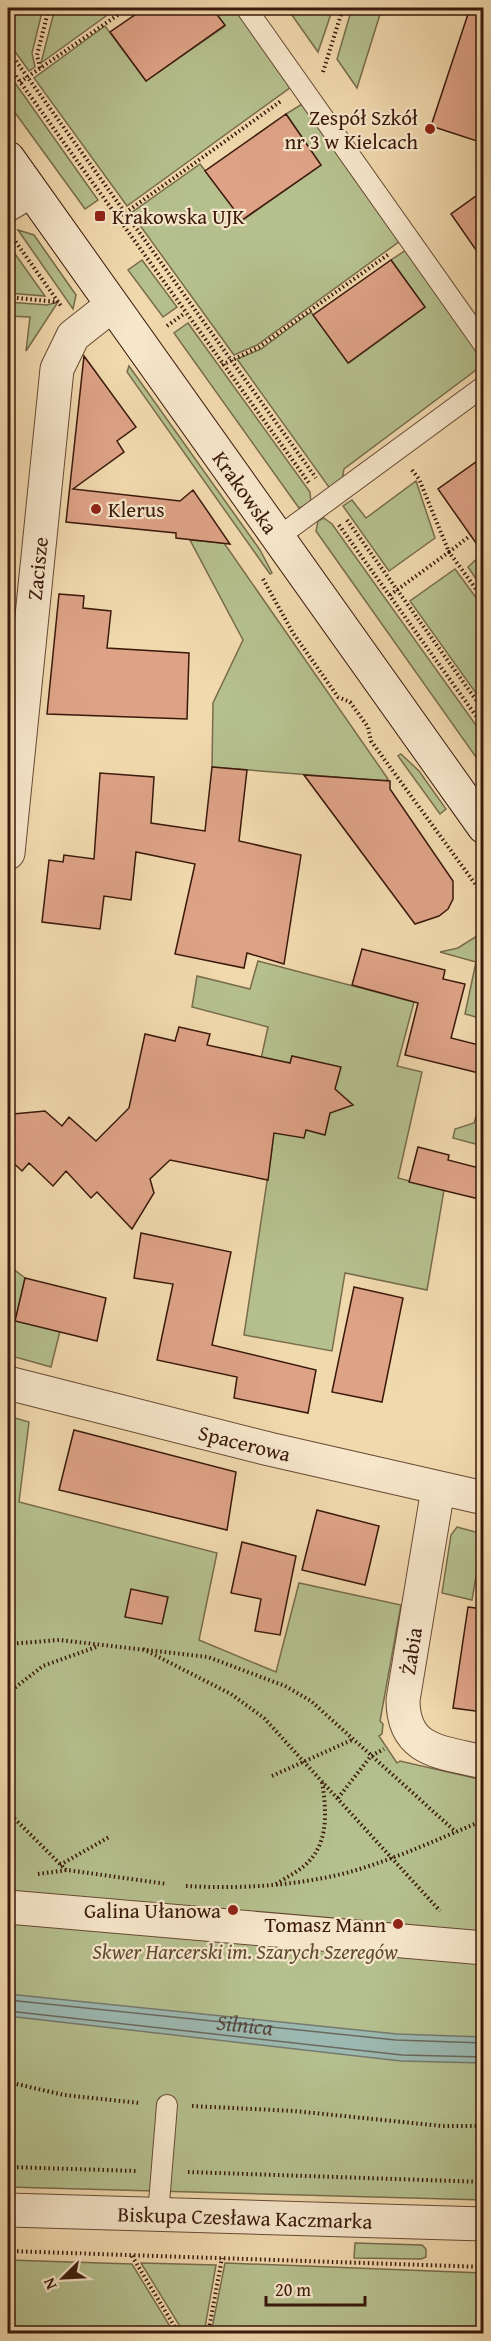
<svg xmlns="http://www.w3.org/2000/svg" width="491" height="2341" viewBox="0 0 491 2341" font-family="'Gentium Book Plus',serif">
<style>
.green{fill:#b5c08e;stroke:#786c4c;stroke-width:1.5}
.water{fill:#9cb9b1;stroke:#75796f;stroke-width:1.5}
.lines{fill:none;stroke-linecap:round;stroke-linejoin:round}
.shore{stroke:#6b695e;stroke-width:1.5}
.building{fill:#dea387;stroke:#3a190b;stroke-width:1.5}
.lane-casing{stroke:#684934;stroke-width:22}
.street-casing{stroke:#684934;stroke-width:35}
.secondary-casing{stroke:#3a190b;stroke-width:35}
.path{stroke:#3a190b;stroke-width:4;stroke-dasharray:1.5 3;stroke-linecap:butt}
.lane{stroke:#f6e6ca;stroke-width:20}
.street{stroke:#f6e6ca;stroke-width:33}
.secondary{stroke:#f6e6ca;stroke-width:33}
.poi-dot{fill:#8f2418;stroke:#f6e6ca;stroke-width:2}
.labels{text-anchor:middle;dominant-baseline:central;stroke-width:4.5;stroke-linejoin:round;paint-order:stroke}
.poi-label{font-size:21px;fill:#3a190b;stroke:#f6e6ca;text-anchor:end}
.street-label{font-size:21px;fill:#3a190b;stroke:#f6e6ca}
.park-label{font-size:21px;font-style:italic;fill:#5f4b32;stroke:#f6e6ca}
.water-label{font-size:22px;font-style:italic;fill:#57493d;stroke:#f6e6ca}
</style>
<rect width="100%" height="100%" fill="#f1d9ae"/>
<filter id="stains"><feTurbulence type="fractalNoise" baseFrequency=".00333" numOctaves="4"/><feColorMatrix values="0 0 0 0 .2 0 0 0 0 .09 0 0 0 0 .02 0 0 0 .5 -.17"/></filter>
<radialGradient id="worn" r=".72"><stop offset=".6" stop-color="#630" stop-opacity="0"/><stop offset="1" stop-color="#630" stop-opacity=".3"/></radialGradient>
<path class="green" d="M8,8H43L32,53L35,67L29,71L8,42Z
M55,8H117L41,63Z
M212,8H234L291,87L127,206L34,78L105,26L146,81L225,26Z
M287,8H333L318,52Z
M352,8H382L357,88L337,59Z
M8,73L98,200L85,209L8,103Z
M302,104L400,241L257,345L234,355L131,213L200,164L243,220L321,165L286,114Z
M18,230L34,235L76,295L73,309Z
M8,244L45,296L8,293Z
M406,250L483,360L484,364L344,469L342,481L331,490L237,359L261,349L311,312L349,363L425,307L391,260Z
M142,260L177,307L163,317L128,270Z
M8,302L47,305L58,302L26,351L30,317L8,316Z
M188,323L310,492L311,503L299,508L174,333Z
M129,366L260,550L272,573L270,574L127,372Z
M416,481L435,538L389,571L343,506L352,500L366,518Z
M324,518L332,524L483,735V767L316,531L318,521Z
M190,540L224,543L388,779L385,781L212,767L213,703L243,640Z
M483,553V589L468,567Z
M455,569L483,607V703L410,601Z
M401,754L419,771L446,809L440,814L398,756Z
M483,932V1019L465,1014L476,962L440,952L458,948Z
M258,961L414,1002L397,1066L422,1072L398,1178L444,1190L427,1290L345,1273L332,1351L244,1335L272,1148L243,1141L268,1027L192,1007L197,976L250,989Z
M483,1093V1146L453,1138L455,1129L474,1123Z
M8,1265L25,1278L16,1321L60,1331L51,1367L8,1355Z
M8,1416L29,1422L19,1502L217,1553L199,1640L276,1672L299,1583L401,1605L380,1721L383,1724L382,1734L379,1736L397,1763L400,1761L483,1780L484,2200L8,2187Z
M457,1527L483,1534L472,1600L442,1593L451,1535Z
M355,2243L422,2245L426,2249V2257L421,2259L354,2258Z
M8,2260L132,2264L174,2333H8Z
M141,2263L216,2265L204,2333H184Z
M225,2263L483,2273V2302L477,2303L476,2333H211Z"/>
<path class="water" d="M8,1994L397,2034L483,2037V2063L401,2061L8,2016Z"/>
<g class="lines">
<g class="shore">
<path id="s1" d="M8,2000L396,2040L484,2043"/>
<path d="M8,2011L402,2055L484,2057"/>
</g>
</g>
<path class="building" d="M145,8H212L225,25L146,81L110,32Z
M470,8H483V143L431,126Z
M286,114L321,165L242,220L205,171Z
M483,191V260L451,214Z
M391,260L425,307L348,363L313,315Z
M84,356L136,427L117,441L124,452L73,489L180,501L193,490L230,544L176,538V533L66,522Z
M483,457V553L438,489Z
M59,594L84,596L83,608L111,611L107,648L189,653L187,719L47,714Z
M212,767L247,770L239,841L301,855L284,964L247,953L244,968L175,954L195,864L136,852L131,900L104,896L100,929L42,922L49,860L63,862L64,855L94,859L100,773L154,777L151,823L205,831Z
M304,775L390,781V789L453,881V899L448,909L439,916L415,924Z
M362,949L445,970L443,979L465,984L451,1038L483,1046V1074L405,1055L418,1003L352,985Z
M179,1027L210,1034L207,1045L290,1063L292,1056L341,1067L335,1089L353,1105L330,1113L325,1135L306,1130L304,1138L274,1133L268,1180L170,1160L150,1179L154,1193L132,1229L97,1192L91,1198L66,1171L53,1186L29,1163L22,1171L8,1158V1141L13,1114L45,1111L62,1126L69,1117L96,1141L129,1108L145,1034L175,1041Z
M418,1147L449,1155L448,1160L483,1169V1200L409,1182Z
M141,1233L231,1252L212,1345L316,1370L308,1413L234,1398L237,1377L157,1360L173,1284L134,1278Z
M25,1278L106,1298L97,1341L15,1321Z
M354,1287L403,1298L382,1402L332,1392Z
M74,1430L236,1472L227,1530L59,1490Z
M317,1510L379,1526L365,1585L302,1570Z
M242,1542L296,1556L280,1635L255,1631L261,1599L231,1593Z
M131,1589L168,1597L162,1624L125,1617Z
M468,1607L483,1609V1712L453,1708Z"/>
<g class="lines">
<g class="lane-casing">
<path id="lane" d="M246,8L484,345
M8,212L35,196
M277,538L484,386
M158,2215L167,2105"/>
</g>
<g class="street-casing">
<g id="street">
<path id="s2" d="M8,853L57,369L73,336L111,306"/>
<path id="s3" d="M8,1383L269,1449L484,1498"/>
<path d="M438,1489L403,1700C403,1753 443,1752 484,1762"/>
<path d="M8,1907L484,1948"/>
<path id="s4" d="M8,2210L484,2224"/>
</g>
</g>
<g class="secondary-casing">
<g id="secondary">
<path id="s5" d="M8,158L484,827"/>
</g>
</g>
<path class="path" d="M8,50L316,478
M8,65L309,483
M40,68L37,55L49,8
M323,72L343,8
M20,82L128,8
M118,218L281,101
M13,238L61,306
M8,297L57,302
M167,326L185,313
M222,365L259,347L389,254
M412,470L419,479L449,552L471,535
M347,520L484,711
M339,525L484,727
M263,579L293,633L338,697L350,702L368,727L371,741L484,896
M390,595L449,552L484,600
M8,1644L59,1640L208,1657L285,1686L311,1701L456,1832
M143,1649L231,1694L264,1718L440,1911
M8,1693L43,1666L96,1647
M272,1776L354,1739
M338,1798L371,1756L384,1749
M8,1812L66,1870
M60,1865L109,1837
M38,1874L67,1870L167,1884
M276,1884C287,1877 302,1870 311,1859C329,1838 326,1807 322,1781
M186,1886C240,1889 294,1886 346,1873C393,1860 439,1839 484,1820
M8,2082L64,2095L140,2103
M192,2106L294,2111L442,2126H484
M8,2167L136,2171
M188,2172L484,2182
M8,2251L484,2267
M132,2256L179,2334
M208,2334L222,2258"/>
<use href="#lane" class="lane"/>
<use href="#street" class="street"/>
<use href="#secondary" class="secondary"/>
</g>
<g class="poi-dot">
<circle cx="430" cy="129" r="6"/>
<rect x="94" y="210" width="12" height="12" rx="3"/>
<circle cx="96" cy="509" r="6"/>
<circle cx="233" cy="1910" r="6"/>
<circle cx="398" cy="1924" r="6"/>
</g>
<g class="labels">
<g class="poi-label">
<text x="418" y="117">Zespół Szkół<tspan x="418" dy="24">nr 3 w Kielcach</tspan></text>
<text x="112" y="216" text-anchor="start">Krakowska UJK</text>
<text x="108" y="509" text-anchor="start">Klerus</text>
<text x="221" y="1910">Galina Ułanowa</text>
<text x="386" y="1924">Tomasz Mann</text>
</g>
<g class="street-label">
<text stroke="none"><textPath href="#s5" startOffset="410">Krakowska</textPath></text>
<text stroke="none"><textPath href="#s2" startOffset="286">Zacisze</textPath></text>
<text stroke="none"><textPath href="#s3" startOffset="244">Spacerowa</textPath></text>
<text transform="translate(411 1651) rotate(-81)">Żabia</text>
<text stroke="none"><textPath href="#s4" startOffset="237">Biskupa Czesława Kaczmarka</textPath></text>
</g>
<g class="park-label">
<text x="245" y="1951">Skwer Harcerski im. Szarych Szeregów</text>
</g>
<g class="water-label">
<text stroke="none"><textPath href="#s1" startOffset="238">Silnica</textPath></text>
</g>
</g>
<rect width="491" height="2341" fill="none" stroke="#f1d9ae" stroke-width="30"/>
<rect x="9" y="9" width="473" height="2323" fill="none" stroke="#3a190b" stroke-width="3"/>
<rect x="15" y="15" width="461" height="2311" fill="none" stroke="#3a190b" stroke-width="1.5"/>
<g transform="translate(63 2278) rotate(246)" stroke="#f6e6ca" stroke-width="4.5" paint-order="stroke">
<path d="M0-4.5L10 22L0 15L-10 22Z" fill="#3a190b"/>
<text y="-9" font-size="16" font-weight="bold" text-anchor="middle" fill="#3a190b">N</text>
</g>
<path d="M266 2296v9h99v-9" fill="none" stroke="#3a190b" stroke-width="3"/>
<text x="275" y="2296" font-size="18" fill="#3a190b" stroke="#f6e6ca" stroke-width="4.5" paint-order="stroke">20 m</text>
<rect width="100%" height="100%" filter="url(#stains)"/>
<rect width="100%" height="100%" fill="url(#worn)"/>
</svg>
